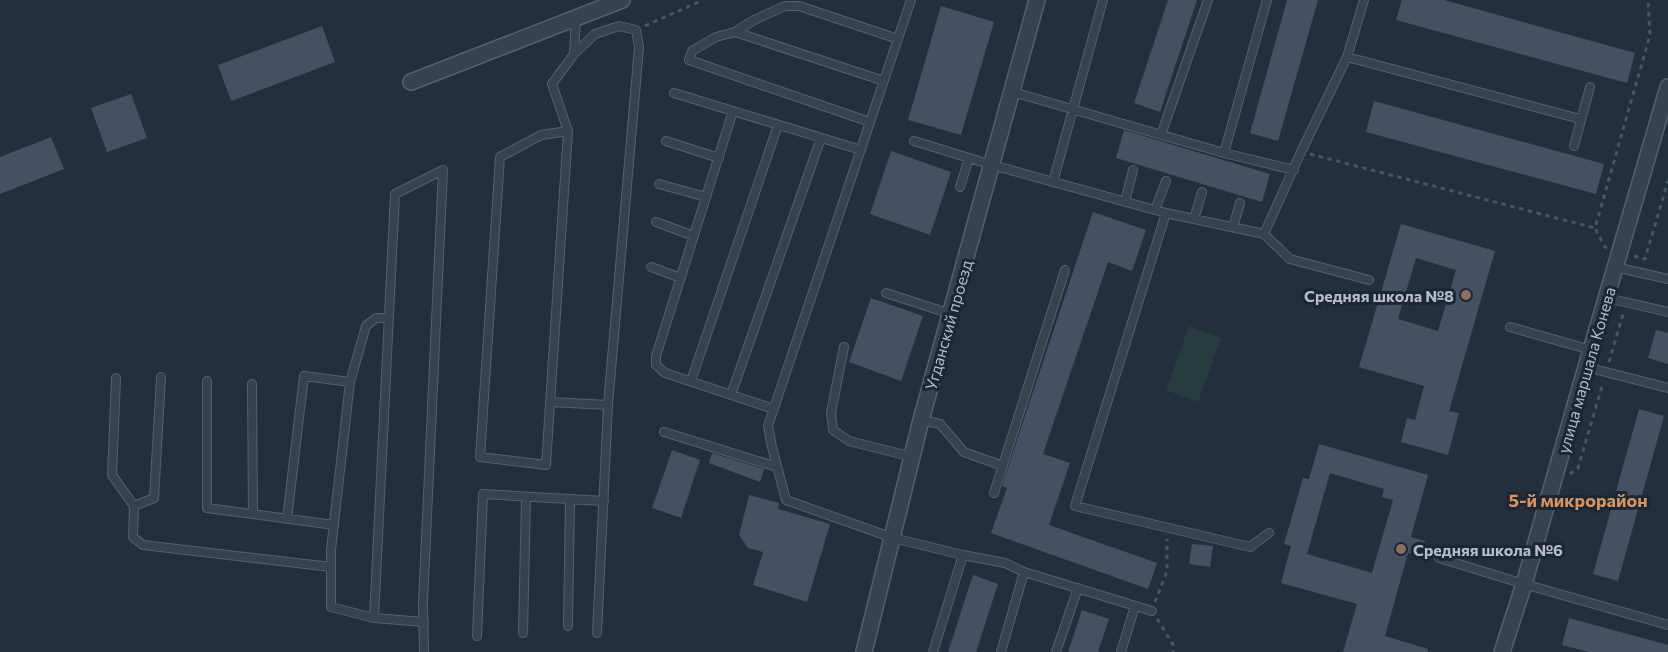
<svg xmlns="http://www.w3.org/2000/svg" width="1668" height="652" viewBox="0 0 1668 652" font-family="Commissioner,sans-serif">
<style>
.green{fill:#263c3f}
.building{fill:#455162;fill-rule:evenodd}
.lines{fill:none;stroke-linecap:round;stroke-linejoin:round}
.service-casing{stroke:#565f6c;stroke-width:10}
.minor-casing{stroke:#565f6c;stroke-width:18}
.path{stroke:#44595c;stroke-width:3;stroke-dasharray:4.5 4.5;stroke-linecap:butt}
.service{stroke:#38414e;stroke-width:8}
.minor{stroke:#38414e;stroke-width:15}
.education-dot{fill:#8d6e63;stroke:#1d2633;stroke-width:2}
.labels{text-anchor:middle;dominant-baseline:central;stroke-width:6;stroke-linejoin:round;paint-order:stroke}
.poi-label{font-size:16px;font-weight:bold;fill:#b4bcc9;stroke:#1d2633;text-anchor:end}
.street-label{font-size:16px;fill:#b4bcc9;stroke:#1d2633}
.neighbourhood-label{font-size:18px;font-weight:bold;fill:#d59563;stroke:#1d2633}
</style>
<rect width="100%" height="100%" fill="#242f3e"/>
<path class="green" d="M1189,326L1221,338L1198,402L1166,390Z"/>
<path class="building" d="M1168,0H1197L1160,112L1134,103Z
M1287,0H1318L1278,141L1250,133Z
M1402,0H1444L1635,53L1627,83L1396,20Z
M941,6L994,22L961,135L908,120Z
M322,26L335,62L231,101L218,65Z
M131,94L147,138L107,152L91,108Z
M1374,101L1604,164L1596,194L1366,132Z
M1124,130L1270,174L1262,202L1116,158Z
M51,137L64,169L0,194V157Z
M891,151L951,172L930,235L870,214Z
M1093,212L1146,230L1132,271L1108,262L1043,454L1070,463L1049,525L1157,563L1148,589L991,533L1007,488L1002,486L1026,413Z
M1401,224L1495,251L1449,411L1459,413L1448,455L1401,442L1407,418L1415,420L1424,386L1359,367ZM1416,258L1456,270L1438,331L1398,319Z
M871,298L923,316L901,381L849,362Z
M1656,330L1668,333V364L1648,358Z
M1639,409L1664,416L1618,581L1593,574Z
M1319,444L1428,475L1411,537L1425,541L1420,556L1408,553L1385,636L1428,649V652H1343L1357,604L1281,583L1291,546L1284,544L1303,478L1309,479ZM1330,473L1384,489L1382,497L1393,500L1372,573L1307,554Z
M672,450L700,460L681,518L652,508Z
M712,453L764,469L760,482L709,463Z
M749,495L779,503L778,509L830,524L807,602L753,585L763,552L748,548L739,535Z
M1192,544L1213,546L1210,567L1189,564Z
M973,575L998,584L976,652H948Z
M1082,610L1109,619L1098,652H1068Z
M1569,618L1668,645V652H1589L1562,645Z"/>
<g class="lines">
<g class="service-casing">
<path id="service" d="M911,0L768,426L772,447L786,500L893,538L963,555L1005,563L1024,572L1152,611
M735,32L754,20L785,6H799L898,39
M574,54L595,34L619,26L636,30L639,47L608,405
M1347,57L1580,119
M1013,92L1224,153L1294,170
M674,93L861,150
M733,111L656,356V365L665,373L774,409
M870,122L689,60L692,51L716,37L735,32L884,81
M568,131L546,465L480,457L500,157L541,135L568,131L552,84L574,54L576,18
M1161,135L1208,0
M666,141L719,158
M914,141L992,165L1166,213L1264,234L1301,152L1347,57L1364,0
M1574,146L1590,87
M1224,153L1267,0
M1053,182L1103,0
M659,184L706,197
M960,187L969,158
M1125,202L1133,170
M1155,210L1166,181
M1166,213L1075,506L1250,547L1269,533
M1194,219L1202,192
M656,222L694,236
M1233,227L1240,203
M1264,234L1290,259L1369,280
M651,267L681,278
M1615,267L1668,279
M886,293L951,314
M1607,298L1668,312
M1510,327L1591,350
M844,347L831,413L833,430L849,441L913,457
M1586,367L1668,388
M116,378L112,475L134,506L133,537L143,545L331,567
M207,381V508L334,525
M691,381L778,125
M252,384L253,514
M731,395L821,138
M550,402L608,405L597,633
M921,420L940,424L964,452L1003,466
M664,432L777,467
M994,493L1065,270
M134,506L154,498L161,377
M287,519L304,376L350,382
M1439,558L1524,584L1668,625
M374,618L331,607V550L350,382L366,326L376,318H389
M424,622L374,618L395,194L443,170L423,603L424,652
M568,626L570,499
M523,633L526,497
M477,636L483,494L604,501
M933,652L963,555
M1001,652L1024,572
M1056,652L1078,588
M1121,652L1135,606"/>
</g>
<g class="minor-casing">
<path id="minor" d="M411,82L622,0
M864,652L921,420L1037,0
M1502,652L1524,584L1586,367L1668,87"/>
</g>
<path class="path" d="M645,26L703,0
M1310,154L1595,228
M1607,248L1605,247L1595,228L1650,35L1648,0
M1634,256L1645,259L1668,181
M1609,362L1624,311
M1570,474L1578,468L1603,383
M1155,602L1167,571V539
M1157,619L1174,646L1173,652"/>
<use href="#service" class="service"/>
<use href="#minor" class="minor"/>
</g>
<g class="education-dot">
<circle cx="1466" cy="295" r="6"/>
<circle cx="1401" cy="549" r="6"/>
</g>
<g class="labels">
<g class="poi-label">
<text x="1454" y="295">Средняя школа №8</text>
<text x="1413" y="549" text-anchor="start">Средняя школа №6</text>
</g>
<g class="street-label">
<text transform="translate(948 325) rotate(-74)">Угданский проезд</text>
<text transform="translate(1586 370) rotate(-74)">улица маршала Конева</text>
</g>
<g class="neighbourhood-label">
<text x="1578" y="500">5-й микрорайон</text>
</g>
</g>
</svg>
